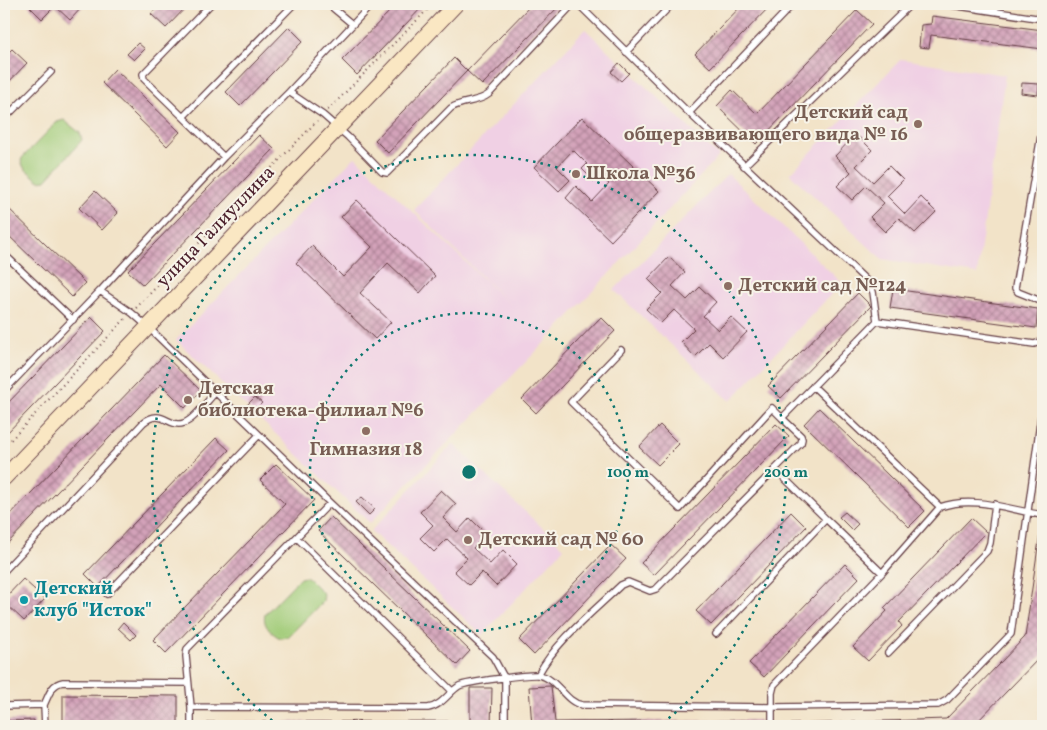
<svg xmlns="http://www.w3.org/2000/svg" width="1047" height="730" viewBox="0 0 1047 730" font-family="Vollkorn,serif">
<style>
.built{fill:#f0d0e4}
.park{fill:#a2cc79;stroke:#767652}
.building{fill:url(#building-cross-hatch)}
.lines{fill:none;stroke-linecap:round;stroke-linejoin:round}
.lane-casing{stroke:#633c43;stroke-width:8}
.secondary-casing{stroke:#633c43;stroke-width:17}
.path{stroke:#633c43;stroke-width:2;stroke-dasharray:1 4;stroke-linecap:butt}
.lane{stroke:#fff;stroke-width:5.5}
.secondary{stroke:#fae7c3;stroke-width:15}
.ring{fill:none;stroke:#0f766e;stroke-width:2.5;stroke-dasharray:2.5 5}
.education-dot{fill:#8d6e63;stroke:#f7f3e8;stroke-width:2}
.culture-dot{fill:#0f9aa8;stroke:#f7f3e8;stroke-width:2}
.labels{text-anchor:middle;dominant-baseline:central;stroke-width:4;stroke-linejoin:round;paint-order:stroke}
.education-label{font-size:19px;font-weight:bold;fill:#785e54;stroke:#f7f3e8;text-anchor:start}
.street-label{font-size:19px;fill:#4a1f2b;stroke:#f7f3e8}
.culture-label{font-size:19px;font-weight:bold;fill:#0d838f;stroke:#f7f3e8;text-anchor:start}
.centre{fill:#0f766e;stroke:#f7f3e8;stroke-width:2.5}
.ring-label{font-size:15px;text-anchor:middle;font-weight:bold;fill:#0f766e;stroke:#f7f3e8;stroke-width:4;stroke-linejoin:round;paint-order:stroke}
</style>
<defs>
<pattern id="building-cross-hatch" width="8" height="8" patternUnits="userSpaceOnUse" patternTransform="scale(1.25)"><rect width="8" height="8" fill="#d3a2b9"/><path d="M0 0l8 8M0 8l8-8" fill="none" stroke="#ad8397"/></pattern>
</defs>
<rect width="100%" height="100%" fill="#f7f3e8"/>
<filter id="ink" filterUnits="userSpaceOnUse"><feTurbulence type="fractalNoise" baseFrequency=".02" numOctaves="2"/><feDisplacementMap in="SourceGraphic" scale="10" xChannelSelector="R" yChannelSelector="G"/><feConvolveMatrix kernelMatrix="1 2 1 2 8 2 1 2 1" color-interpolation-filters="sRGB"/></filter>
<filter id="wash" filterUnits="userSpaceOnUse"><feTurbulence type="fractalNoise" baseFrequency=".0096" numOctaves="4" result="noise"/><feDisplacementMap in="SourceGraphic" scale="20" xChannelSelector="R" yChannelSelector="G"/><feGaussianBlur stdDeviation="1.12" result="paint"/><feColorMatrix in="noise" values="0 0 0 0 0 0 0 0 0 0 0 0 0 0 0 0 0 1.4 0 .05"/><feComposite in="paint" operator="in"/></filter>
<g filter="url(#wash)">
<rect width="100%" height="100%" fill="#f2e3c8"/>
<path class="built" d="M585,29L719,156L547,340L370,523L176,340L355,157L512,306L414,210Z
M901,59L1005,75L977,274L882,259L790,174Z
M728,174L842,283L730,401L614,290Z
M453,444L564,548L482,635L371,531Z"/>
<path class="park" d="M64,120L80,133L82,140L46,180L39,181L24,168L21,161L22,158L57,122Z
M305,577L309,579L324,594L323,601L288,637L280,638C271,633 262,625 265,614L300,578Z"/>
<g id="blocks">
<path class="building" d="M29,4H85L70,20L55,6L42,19L28,5Z
M160,4H189L166,28L151,14Z
M397,4H425L357,75L342,60Z
M532,4H561L482,85L467,71Z
M743,4H772L710,68L695,54Z
M857,10L872,24L756,144L717,106L732,90L757,114Z
M932,16L1043,30V49L931,35L929,48L919,47L921,25L931,24Z
M289,27L303,41L240,106L226,92Z
M138,43L145,49L134,60L127,54Z
M12,49L27,63L4,87V57Z
M454,58L467,71L388,153L375,140Z
M619,63L629,73L621,81L611,72Z
M115,69L180,132L167,146L102,83Z
M1022,83L1039,84L1038,95L1021,93Z
M582,117L659,191L611,241L566,198L576,186L592,202L609,184L596,172L590,177L582,169L587,164L573,150L557,167L570,180L559,191L534,167Z
M856,134L872,150L856,166L873,182L889,166L903,180L887,196L905,214L921,197L936,212L915,233L899,218L885,232L870,217L884,203L866,186L852,200L837,186L851,172L835,156Z
M259,135L274,149L143,285L128,271Z
M95,191L118,213L102,230L79,208Z
M357,200L435,276L420,293L388,263L360,293L391,322L375,339L296,263L312,246L343,277L372,247L341,217Z
M4,204L85,283L72,297L4,231Z
M669,257L685,272L672,286L687,300L700,287L716,302L703,316L718,330L731,317L747,332L723,357L709,343L695,357L681,342L694,329L674,310L661,323L646,309L662,293L648,279Z
M893,289L1038,309L1036,328L890,308Z
M858,293L871,306L781,398L768,386Z
M91,317L105,331L5,435L4,433V407Z
M601,317L615,331L536,413L522,399Z
M164,355L201,391L185,408L161,384L4,547V521Z
M255,397L262,403L254,411L247,405Z
M819,408L925,511L909,527L804,424Z
M776,424L789,436L654,575L641,563Z
M660,425L679,444L658,465L639,447Z
M216,438L229,450L98,587L85,574Z
M276,464L314,500L166,653L153,640L285,504L260,480Z
M441,490L456,504L443,518L457,532L470,518L486,534L473,548L490,564L503,550L517,564L496,586L482,572L469,585L454,571L467,558L447,539L434,552L420,538L433,525L420,512Z
M362,497L375,509L369,515L356,502Z
M791,512L806,527L711,625L696,611Z
M845,512L858,524L852,530L839,517Z
M331,517L470,651L457,665L318,531Z
M971,518L986,532L899,622L902,626L868,661L853,647L887,611L884,608Z
M1041,526H1043V654L973,726H792L791,724L946,719L1025,637Z
M611,545L626,559L534,655L519,640Z
M845,564L859,578L764,677L749,663Z
M23,579L45,599L24,621L4,602V599Z
M123,622L136,635L131,640L118,628Z
M551,686L555,722L760,720V726H532L529,687Z
M470,688H492L491,726H208V722L470,721Z
M63,695L178,696V726H63Z
M34,720V726H4V721Z"/>
</g>
</g>
<g filter="url(#ink)">
<use href="#blocks" fill-opacity="0" stroke="#633c43" stroke-width="1"/>
<g class="lines">
<g class="lane-casing">
<path id="lane" d="M328,4L352,24
M578,4L689,113L868,282L873,292L877,321L782,418L772,408L680,509L571,402L621,350
M945,4L1043,19
M626,52L672,4
M289,92L323,115L348,137L382,172L387,173L451,108C463,100 478,103 489,94L573,4
M689,113L793,4
M183,117L144,79L143,74L211,4
M4,119L51,72
M1043,124L1015,288L1018,292L1043,302
M224,157L289,92L372,4
M744,166L911,4
M4,254L73,320
M100,291L224,157L183,117L294,4
M877,321L1034,344L1043,341
M813,386L940,507C974,495 1009,510 1043,515
M4,391L100,291L132,313L148,327L330,503L493,657L505,679V726
M775,469L826,519
M297,538L452,691
M4,571L143,423C162,407 169,429 184,423C194,420 207,401 215,393
M107,594L259,435
M716,634L826,519L882,573
M888,653L987,551L990,543L995,504
M538,675C556,641 593,612 621,585L628,582L650,591L656,589L801,443L802,439L801,436L782,418
M44,705C49,695 51,684 63,682L188,683
M4,706L44,705L45,726
M191,707L428,708C442,706 448,693 459,686C467,682 528,674 538,675C557,677 564,702 582,705L772,707L938,705L947,700L1011,634L1043,401
M191,726V707L186,656L187,649L330,503
M772,726V693L774,685L882,573L940,507"/>
</g>
<g class="secondary-casing">
<path id="secondary" d="M4,478L456,4"/>
</g>
<path class="path" d="M328,110L433,4
M136,308L317,121
M4,447L126,318"/>
<use href="#lane" class="lane"/>
<use href="#secondary" class="secondary"/>
</g>
</g>
<g class="ring">
<circle cx="469" cy="472" r="159"/>
<path d="M278 725A317 317 0 1 1 660 725"/>
</g>
<g class="education-dot">
<circle cx="918" cy="124" r="5"/>
<circle cx="576" cy="174" r="5"/>
<circle cx="728" cy="286" r="5"/>
<circle cx="188" cy="400" r="5"/>
<circle cx="366" cy="431" r="5"/>
<circle cx="468" cy="540" r="5"/>
</g>
<circle class="culture-dot" cx="24" cy="600" r="5"/>
<g class="labels">
<g class="education-label">
<text x="908" y="113" text-anchor="end">Детский сад<tspan x="908" dy="22">общеразвивающего вида № 16</tspan></text>
<text x="586" y="174">Школа №36</text>
<text x="738" y="286">Детский сад №124</text>
<text x="198" y="389">Детская<tspan x="198" dy="22">библиотека-филиал №6</tspan></text>
<text x="366" y="450" text-anchor="middle">Гимназия 18</text>
<text x="478" y="540">Детский сад № 60</text>
</g>
<g class="street-label">
<text transform="translate(216 227) rotate(-46)">улица Галиуллина</text>
</g>
<g class="culture-label">
<text x="34" y="589">Детский<tspan x="34" dy="22">клуб "Исток"</tspan></text>
</g>
</g>
<circle cx="469" cy="472" r="8" class="centre"/>
<g class="ring-label">
<text x="628" y="477">100 m</text>
<text x="786" y="477">200 m</text>
</g>
<rect width="1047" height="730" fill="none" stroke="#f7f3e8" stroke-width="20"/>
</svg>
